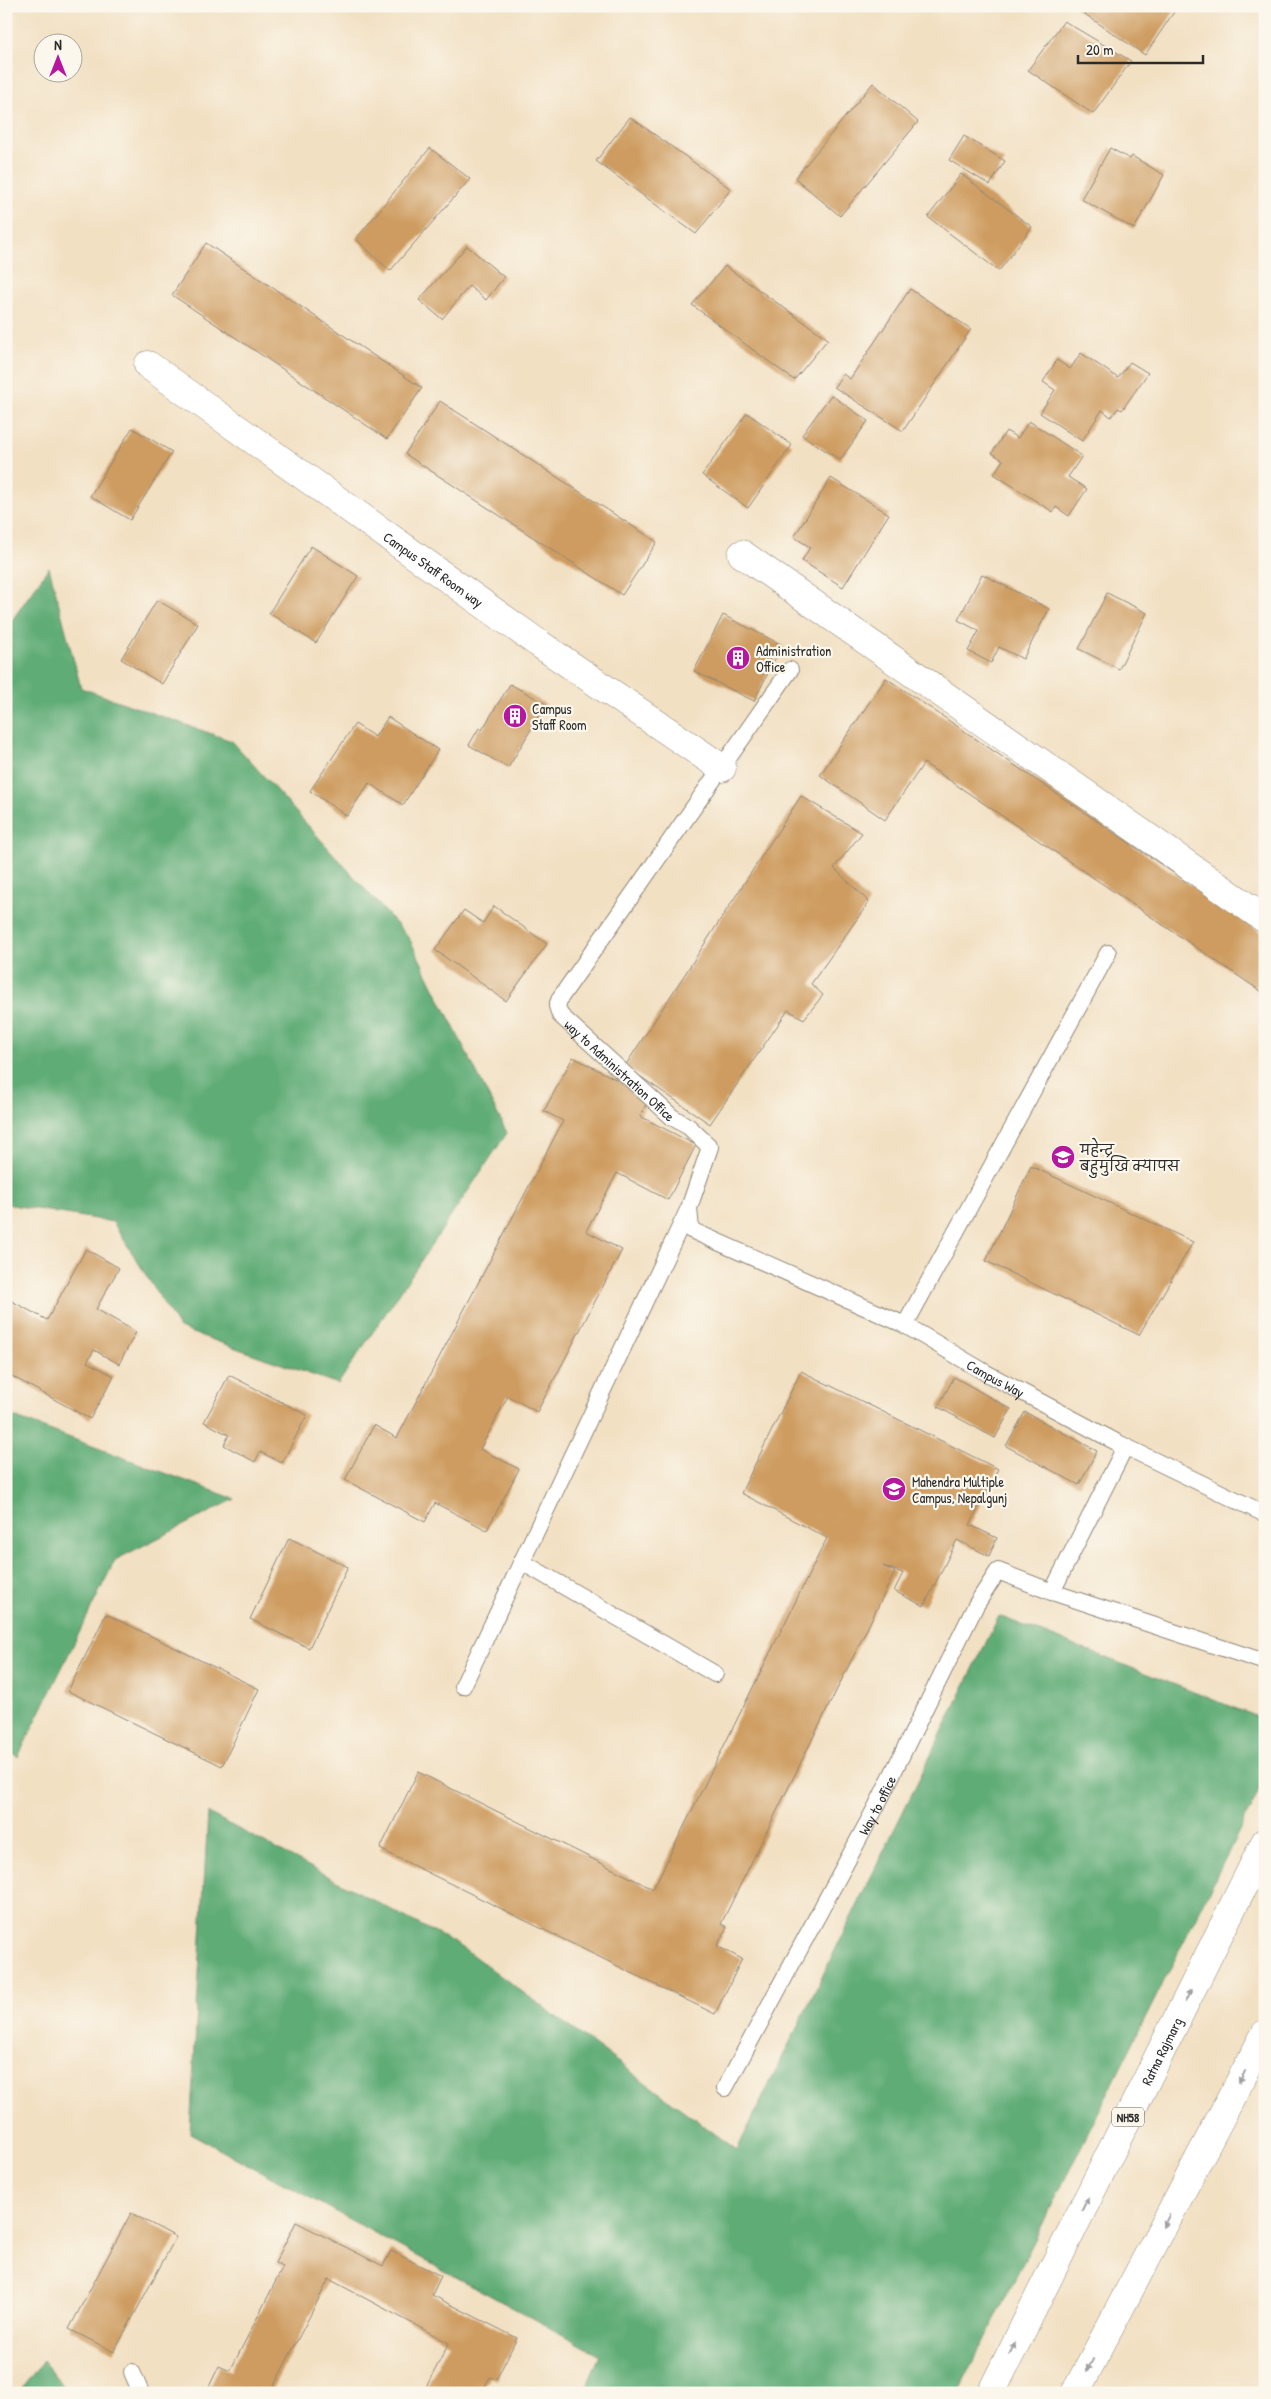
<svg xmlns="http://www.w3.org/2000/svg" width="1271" height="2399" viewBox="0 0 1271 2399" font-family="'Patrick Hand','Playpen Sans Deva',sans-serif">
<style>
.forest{fill:#5fac76;stroke:#456c50}
.building{fill:#ce9c60}
.lines{fill:none;stroke-linecap:round;stroke-linejoin:round}
.service-casing{stroke:#8e8677;stroke-width:18}
.minor-casing{stroke:#8e8677;stroke-width:29}
.trunk-casing{stroke:#8e8677;stroke-width:29}
.service{stroke:#fff;stroke-width:16}
.minor{stroke:#fff;stroke-width:28}
.trunk{stroke:#fff;stroke-width:28}
.oneway{fill:#a0a0a0}
.labels{text-anchor:middle;dominant-baseline:central;stroke-width:4.5;stroke-linejoin:round;paint-order:stroke}
.shield{fill:#fbf7ec;stroke:#696865;stroke-width:1}
.shield-label{font-size:12px;font-weight:bold;fill:#2b2b2b}
.street-label{font-size:14px;fill:#2b2b2b;stroke:#fbf7ec}
.poi-label{font-size:14px;fill:#2b2b2b;stroke:#fbf7ec;text-anchor:start}
</style>
<rect width="100%" height="100%" fill="#fbf7ec"/>
<filter id="ink" filterUnits="userSpaceOnUse"><feTurbulence type="fractalNoise" baseFrequency=".02" numOctaves="2"/><feDisplacementMap in="SourceGraphic" scale="10" xChannelSelector="R" yChannelSelector="G"/><feConvolveMatrix kernelMatrix="1 2 1 2 8 2 1 2 1" color-interpolation-filters="sRGB"/></filter>
<filter id="wash" filterUnits="userSpaceOnUse"><feTurbulence type="fractalNoise" baseFrequency=".0096" numOctaves="4" result="noise"/><feDisplacementMap in="SourceGraphic" scale="20" xChannelSelector="R" yChannelSelector="G"/><feGaussianBlur stdDeviation="1.12" result="paint"/><feColorMatrix in="noise" values="0 0 0 0 0 0 0 0 0 0 0 0 0 0 0 0 0 1.4 0 .05"/><feComposite in="paint" operator="in"/></filter>
<g filter="url(#wash)">
<rect width="100%" height="100%" fill="#f2e0c3"/>
<path class="forest" d="M49,567L81,688L232,741L409,938L507,1133L338,1384L179,1328L113,1222L6,1204V629Z
M6,1414L235,1499L115,1560L18,1757L6,1750Z
M999,1616L1265,1720V1779L958,2393H584L600,2355L190,2133L208,1813L460,1946L737,2150Z
M43,2361L69,2393H18Z"/>
<g id="blocks">
<path class="building" d="M1073,6H1178L1145,55Z
M1064,21L1131,61L1093,114L1028,70Z
M873,83L918,122L840,216L795,178Z
M630,117L731,189L696,234L596,161Z
M964,136L1005,161L990,185L949,160Z
M430,148L470,179L390,271L356,239Z
M1110,148L1130,159L1132,156L1164,175L1134,229L1081,199Z
M961,174L1032,227L999,271L928,217Z
M206,243L422,388L387,439L172,295Z
M467,246L504,277L486,300L469,286L442,319L419,300Z
M725,266L828,339L794,380L692,305Z
M910,289L971,329L903,431L834,387L843,374L850,379Z
M1081,353L1118,378L1130,362L1148,373L1122,410L1118,408L1111,417L1102,410L1082,441L1040,413L1055,390L1043,382L1057,360L1070,369Z
M831,395L868,421L840,460L802,435Z
M440,401L657,542L622,595L405,454Z
M747,413L792,445L748,508L702,475Z
M1029,421L1082,456L1068,477L1087,489L1069,516L1056,507L1053,512L994,474L1003,460L992,453L1006,431L1018,438Z
M132,428L172,452L130,520L90,496Z
M831,478L889,514L843,587L802,561L810,547L794,537Z
M311,546L358,576L316,643L269,613Z
M982,574L1049,609L1023,659L999,647L991,663L968,651L979,631L958,620Z
M1107,593L1147,613L1119,669L1079,649Z
M157,600L198,624L162,684L121,659Z
M723,615L782,645L754,701L694,671Z
M886,678L1265,935V994L924,763L885,820L820,775Z
M510,684L546,704L508,768L469,745L479,728L482,730Z
M388,717L438,750L403,805L369,783L347,816L310,791L355,724L375,737Z
M801,796L862,833L834,868L869,902L811,984L823,995L804,1019L788,1010L710,1124L625,1066Z
M494,906L547,944L506,1001L435,950L464,910L483,923Z
M573,1057L650,1097L640,1116L696,1145L668,1200L617,1173L586,1231L622,1250L537,1412L508,1396L480,1449L519,1469L487,1530L435,1503L425,1522L345,1480L374,1425L397,1438L563,1121L544,1111Z
M1031,1166L1193,1242L1139,1335L986,1261Z
M86,1249L119,1268L96,1309L136,1332L119,1364L94,1350L87,1362L114,1376L90,1419L6,1373V1298L47,1320Z
M801,1371L998,1469L970,1525L997,1538L989,1556L957,1540L924,1606L894,1591L903,1573L883,1566L895,1572L721,1924L727,1927L717,1946L742,1959L715,2014L380,1849L418,1772L653,1889L827,1538L741,1493Z
M229,1375L307,1415L282,1463L260,1452L255,1462L224,1445L229,1435L204,1422Z
M954,1377L1011,1409L995,1438L938,1407Z
M1025,1412L1097,1451L1079,1485L1006,1446Z
M289,1538L348,1567L309,1648L250,1619Z
M106,1614L259,1689L222,1766L68,1691Z
M131,2213L176,2237L114,2352L69,2329Z
M296,2222L383,2266L391,2251L441,2276L432,2295L517,2338L496,2380L490,2377L481,2393H423L449,2343L329,2279L270,2393H206L219,2366L230,2371L283,2267L275,2263Z"/>
</g>
</g>
<g filter="url(#ink)">
<use href="#blocks" fill-opacity="0" stroke="#8e8677" stroke-width="1"/>
<g class="lines">
<g class="service-casing">
<g id="service">
<path id="s1" d="M790,670L560,998L557,1006L560,1015L672,1117L689,1127L710,1147L689,1208L691,1230L905,1325"/>
<path id="s2" d="M1108,953L905,1325L986,1373L1118,1443L1122,1448L1121,1455L1052,1592L1265,1662"/>
<path d="M1118,1443L1265,1514"/>
<path d="M522,1562L715,1674"/>
<path d="M463,1686L688,1210"/>
<path id="s3" d="M725,2088L876,1807L976,1605L998,1571L1052,1592"/>
<path d="M132,2372L141,2393"/>
</g>
</g>
<g class="minor-casing">
<g id="minor">
<path id="s4" d="M148,365L538,643L722,768"/>
<path d="M742,554L1265,919"/>
</g>
</g>
<g class="trunk-casing">
<g id="trunk">
<path id="s5" d="M991,2393L1265,1842"/>
<path d="M1075,2393L1265,2034"/>
</g>
</g>
<use href="#service" class="service"/>
<use href="#minor" class="minor"/>
<use href="#trunk" class="trunk"/>
</g>
<defs><path id="oneway-solid" d="M-6-.8H1V-3.2L6.5 0L1 3.2V.8H-6Z" transform="scale(1.25)"/></defs>
<g class="oneway">
<use href="#oneway-solid" transform="translate(1188 1996) rotate(-64)"/>
<use href="#oneway-solid" transform="translate(1242 2077) rotate(118)"/>
<use href="#oneway-solid" transform="translate(1085 2204) rotate(-64)"/>
<use href="#oneway-solid" transform="translate(1166 2221) rotate(118)"/>
<use href="#oneway-solid" transform="translate(1012 2349) rotate(-64)"/>
<use href="#oneway-solid" transform="translate(1090 2365) rotate(118)"/>
</g>
</g>
<defs>
<g id="building-disc" transform="scale(1.25)"><circle r="9.5" fill="#b5179e" stroke="#fbf7ec"/><path d="M-4-6H4V6H1V3H-1V6H-4ZM-2.5-4.3h1.7v1.8h-1.7ZM.8-4.3h1.7v1.8H.8ZM-2.5-1h1.7V.8h-1.7ZM.8-1h1.7V.8H.8Z" fill="#fff"/></g>
<g id="university-disc" transform="scale(1.25)"><circle r="9.5" fill="#b5179e" stroke="#fbf7ec"/><path d="M0-5L7-2L0 1L-7-2ZM-4 1L0 2.5L4 1V4Q0 6-4 4Z" fill="#fff"/></g>
</defs>
<g fill-rule="evenodd">
<use href="#building-disc" x="738" y="658"/>
<use href="#building-disc" x="515" y="716"/>
<use href="#university-disc" x="1063" y="1157"/>
<use href="#university-disc" x="894" y="1489"/>
</g>
<g class="labels">
<rect class="shield" x="1112" y="2107.5" width="32" height="19" rx="4"/>
<g class="shield-label">
<text x="1128" y="2117">NH58</text>
</g>
<g class="street-label">
<text stroke="none"><textPath href="#s4" startOffset="351">Campus Staff Room way</textPath></text>
<text stroke="none"><textPath href="#s1" startOffset="500">way to Administration Office</textPath></text>
<text stroke="none"><textPath href="#s2" startOffset="529">Campus Way</textPath></text>
<text stroke="none"><textPath href="#s3" startOffset="321">Way to office</textPath></text>
<text stroke="none"><textPath href="#s5" startOffset="382">Ratna Rajmarg</textPath></text>
</g>
<g class="poi-label">
<text x="756" y="650">Administration<tspan x="756" dy="16">Office</tspan></text>
<text x="532" y="708">Campus<tspan x="532" dy="16">Staff Room</tspan></text>
<text x="1080" y="1149">महेन्द्र<tspan x="1080" dy="16">बहुमुखि क्यापस</tspan></text>
<text x="912" y="1481">Mahendra Multiple<tspan x="912" dy="16">Campus, Nepalgunj</tspan></text>
</g>
</g>
<rect width="1271" height="2399" fill="none" stroke="#fbf7ec" stroke-width="25"/>
<g transform="translate(58 58)"><circle r="24" fill="#fbf7ec" stroke="#a8a59f"/>
<path d="M0-4L9 19L0 12L-9 19Z" fill="#b5179e"/>
<text y="-8" font-size="14" font-weight="bold" text-anchor="middle" fill="#2b2b2b">N</text>
</g>
<path d="M1078 55v8h125v-8" fill="none" stroke="#2b2b2b" stroke-width="2.5"/>
<text x="1086" y="55" font-size="15" fill="#2b2b2b" stroke="#fbf7ec" stroke-width="4" paint-order="stroke">20 m</text>
</svg>
